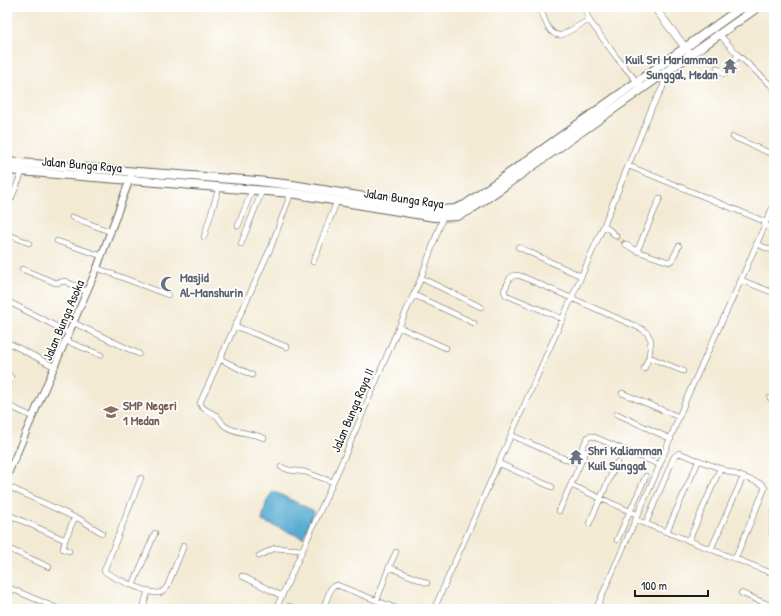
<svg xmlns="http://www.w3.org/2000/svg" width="781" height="616" viewBox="0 0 781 616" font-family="'Patrick Hand',sans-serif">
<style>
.water{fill:#56acd2;stroke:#396477}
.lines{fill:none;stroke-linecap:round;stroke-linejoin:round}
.minor-tunnel{stroke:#c8c1af;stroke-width:5;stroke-dasharray:5 2.5;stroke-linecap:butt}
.minor-casing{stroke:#67645c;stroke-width:6}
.tertiary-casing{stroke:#67645c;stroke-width:8}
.secondary-casing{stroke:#67645c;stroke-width:8}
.primary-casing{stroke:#67645c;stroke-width:10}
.minor{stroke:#fff;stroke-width:5}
.tertiary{stroke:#fff;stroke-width:6}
.secondary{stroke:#fff;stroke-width:7}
.primary{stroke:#fff;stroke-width:8}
.labels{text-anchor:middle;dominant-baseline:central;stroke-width:3.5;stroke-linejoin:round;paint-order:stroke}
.worship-label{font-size:13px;font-weight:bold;fill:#5b616d;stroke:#fff;text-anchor:start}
.street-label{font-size:13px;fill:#1c1c1c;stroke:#fff}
.education-label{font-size:13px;font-weight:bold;fill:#785e54;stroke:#fff;text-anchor:start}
</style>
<rect width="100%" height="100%" fill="#fff"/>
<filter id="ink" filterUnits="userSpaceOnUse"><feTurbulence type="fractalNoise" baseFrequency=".025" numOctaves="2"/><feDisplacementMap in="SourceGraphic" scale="8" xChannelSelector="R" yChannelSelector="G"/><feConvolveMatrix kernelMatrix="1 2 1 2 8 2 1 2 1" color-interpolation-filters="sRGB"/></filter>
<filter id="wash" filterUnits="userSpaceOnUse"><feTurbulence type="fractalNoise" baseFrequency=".012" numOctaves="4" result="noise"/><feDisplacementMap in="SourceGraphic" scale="16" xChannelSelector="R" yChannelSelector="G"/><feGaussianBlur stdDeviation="0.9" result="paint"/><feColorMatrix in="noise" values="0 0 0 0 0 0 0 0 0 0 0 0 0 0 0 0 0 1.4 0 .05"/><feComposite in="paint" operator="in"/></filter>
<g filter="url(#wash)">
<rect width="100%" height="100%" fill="#f3ead4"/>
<path class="water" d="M273,491L314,511L303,538L262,521L266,503Z"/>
</g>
<g filter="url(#ink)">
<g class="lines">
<path class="minor-tunnel" d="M616,236L625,244"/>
<g class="minor-casing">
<path id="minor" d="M540,7C544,17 548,37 562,35L589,20L617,58L639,84
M584,7L589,20
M719,34L738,55L774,88
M717,68L724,74L726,73L738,55
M733,137L774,155
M629,166L766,222
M11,199L23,170
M72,217L111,232
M604,225L616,236
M764,225L774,228
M238,226L252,190
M7,234L29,243
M204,237L219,187
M57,241L102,256
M241,244L262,191
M625,244L637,251L669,262L672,260L679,246
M756,244L774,251
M518,247L581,276
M637,251L660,198
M313,262L337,201
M97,268L168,295
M22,269L56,283L65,281L87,292
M421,278L481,307
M741,280L774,293
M414,295L474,323
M7,301L69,333
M563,319L506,295L504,291L510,278L515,275L521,276L642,329L647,333L651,340L649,357L644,369
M74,323L139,354
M235,326L287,347
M399,327L446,348
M66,341L101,355
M7,342L55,367
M649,357L683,371
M220,359L252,375
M7,373L11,377L7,386
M622,393L679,417
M770,398L774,399
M7,405L33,417
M617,414L671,439
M511,435L572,462L576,460L588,437L592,436L660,465
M264,438C251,432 236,434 225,426C221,423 220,419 217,416C211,411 202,411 200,403L271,247L291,193
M498,463L552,487
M281,467L289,470L305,472L333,482
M141,478L104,571C111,577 150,594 159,593C163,592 165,590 167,587L184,545
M571,485L638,515
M7,486L76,518
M559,511L586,451
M7,514L65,540L74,519L78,518L102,533
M636,520L774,574
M7,523L10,524
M646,523L674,457L679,453L762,484L765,488L735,559
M589,524L617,462
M667,531L699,460
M772,534L774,511
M65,540L63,549L69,551
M617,540L646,476
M689,540L720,469
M7,548L49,567
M711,549L743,477
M259,556L275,548L302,550
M389,567L396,552
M242,576L282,596
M133,585L155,533
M7,587L59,609
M741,593L774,607
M377,600L389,567L427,583
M289,606L296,609
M7,607L12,609
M143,609L148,590
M276,609L346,453L395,336L421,278L443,217
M323,609L331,588L337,585L398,609
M434,609L604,225L652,107L663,87L665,72
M596,609L655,476L687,397L741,280L774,204"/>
</g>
<g class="tertiary-casing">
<path id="tertiary" d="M7,476L97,268L131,176"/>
</g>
<g class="secondary-casing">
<path id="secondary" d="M654,7L691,55"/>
</g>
<g class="primary-casing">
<path id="primary" d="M7,162L257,181L293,185L441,210L455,209L465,205L742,7
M7,170L291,193L434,217L457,216L470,210L758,7"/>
</g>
<use href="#minor" class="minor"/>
<use href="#tertiary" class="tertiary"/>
<use href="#secondary" class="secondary"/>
<use href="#primary" class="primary"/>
</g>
</g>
<defs>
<g id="temple-bare" transform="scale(1.2)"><path d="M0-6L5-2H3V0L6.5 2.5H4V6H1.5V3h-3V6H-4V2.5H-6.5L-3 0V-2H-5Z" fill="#6b7280" stroke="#fff" stroke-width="2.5" paint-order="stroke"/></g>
<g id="mosque-bare" transform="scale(1.2)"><path d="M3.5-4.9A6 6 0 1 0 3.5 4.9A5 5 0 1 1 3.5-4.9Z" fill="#6b7280" stroke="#fff" stroke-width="2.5" paint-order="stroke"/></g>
<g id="school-bare" transform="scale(1.2)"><path d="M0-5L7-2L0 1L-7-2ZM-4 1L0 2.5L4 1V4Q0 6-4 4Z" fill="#8d6e63" stroke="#fff" stroke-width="2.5" paint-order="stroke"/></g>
</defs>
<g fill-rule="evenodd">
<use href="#temple-bare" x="730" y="66"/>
<use href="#mosque-bare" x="168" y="284"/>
<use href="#school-bare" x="111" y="412"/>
<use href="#temple-bare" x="576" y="457"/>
</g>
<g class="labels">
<g class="worship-label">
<text x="718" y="59" text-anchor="end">Kuil Sri Mariamman<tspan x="718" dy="15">Sunggal, Medan</tspan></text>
<text x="180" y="277">Masjid<tspan x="180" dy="15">Al-Manshurin</tspan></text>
<text x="588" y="450">Shri Kaliamman<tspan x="588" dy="15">Kuil Sunggal</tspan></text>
</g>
<g class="street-label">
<text transform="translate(82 164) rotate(5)">Jalan Bunga Raya</text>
<text transform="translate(404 198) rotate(8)">Jalan Bunga Raya</text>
<text transform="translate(63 320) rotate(-67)">Jalan Bunga Asoka</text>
<text transform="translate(352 410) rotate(-67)">Jalan Bunga Raya II</text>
</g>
<g class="education-label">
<text x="123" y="405">SMP Negeri<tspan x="123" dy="15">1 Medan</tspan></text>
</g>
</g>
<rect width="781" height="616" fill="none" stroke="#fff" stroke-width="24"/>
<path d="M635 590v6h73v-6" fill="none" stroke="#1c1c1c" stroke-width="2"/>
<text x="641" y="590" font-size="12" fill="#1c1c1c" stroke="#ffffff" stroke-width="3" paint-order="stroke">100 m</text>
</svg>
